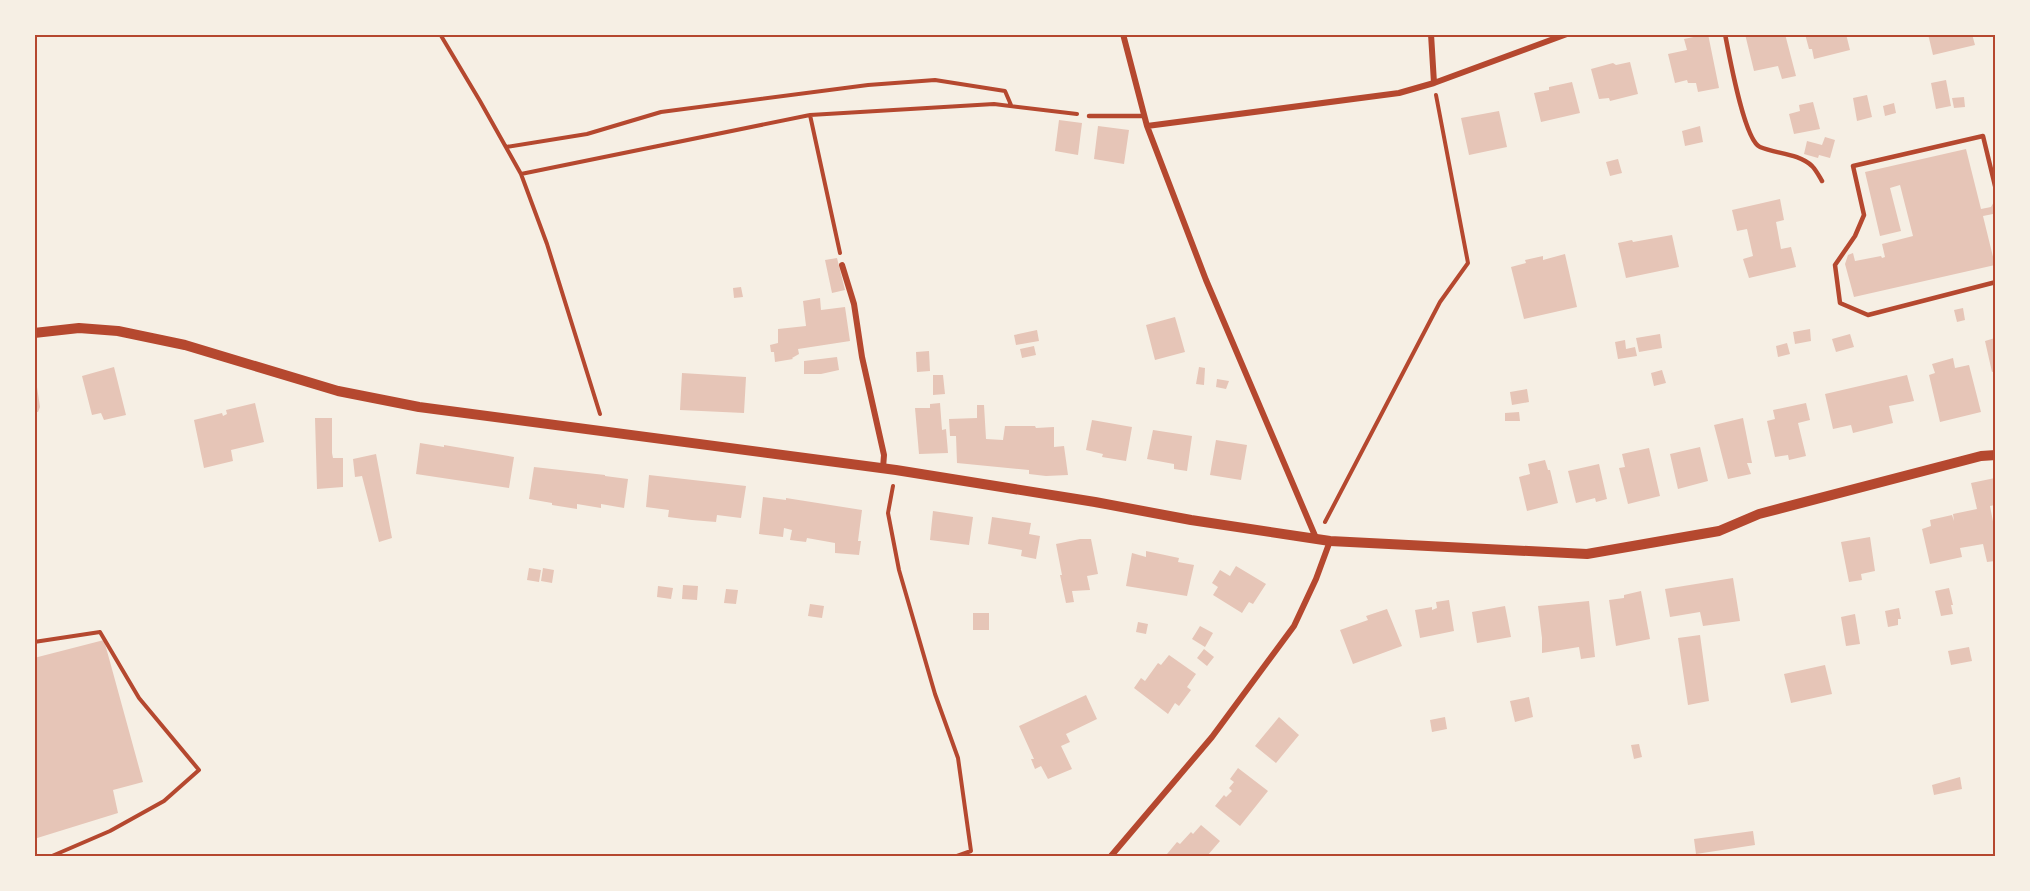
<svg xmlns="http://www.w3.org/2000/svg" width="2030" height="891" viewBox="0 0 2030 891" font-family="Overpass,sans-serif">
<style>
.building{fill:#e6c5b7}
.lines{fill:none;stroke-linecap:round;stroke-linejoin:round}
.path{stroke:#b5482f;stroke-width:4}
.service{stroke:#b5482f;stroke-width:4.5}
.minor{stroke:#b5482f;stroke-width:6}
.tertiary{stroke:#b5482f;stroke-width:10}
.neatline{fill:none;stroke:#b5482f;stroke-width:2}
</style>
<rect width="100%" height="100%" fill="#f6efe4"/>
<path class="building" d="M1708,34L1719,88L1698,92L1696,83H1688L1687,80L1675,83L1668,54L1687,50L1684,39Z
M1745,34H1785L1796,76L1782,79L1778,66L1754,71Z
M1805,34H1846L1850,50L1814,59L1812,49H1809Z
M1928,34H1972L1975,45L1933,55Z
M1630,62L1638,94L1610,101L1609,98L1599,99L1591,69L1613,63L1616,65Z
M1946,80L1951,106L1936,109L1931,83Z
M1572,82L1580,113L1541,122L1534,93L1549,90V87Z
M1867,95L1872,117L1857,121L1853,98Z
M1964,97L1965,107L1954,108L1952,98Z
M1813,102L1820,129L1794,134L1789,114L1800,111L1799,105Z
M1894,103L1896,113L1885,116L1883,106Z
M1499,111L1507,147L1469,155L1461,118Z
M1059,120L1082,123L1078,155L1055,151Z
M1098,126L1129,130L1124,164L1094,159Z
M1700,126L1703,142L1685,146L1682,131Z
M1825,137L1835,140L1830,158L1819,155L1818,158L1804,154L1807,141L1822,145Z
M1966,149L1981,209L1991,207L1995,200V216L1993,214L1983,216L1995,265L1854,297L1845,264L1848,255L1853,253L1855,261L1881,256L1882,258L1885,257L1882,244L1913,236L1900,185L1890,188L1901,231L1880,236L1865,172Z
M1618,159L1622,173L1610,176L1606,162Z
M1780,199L1784,220L1776,222L1781,249L1791,247L1796,267L1749,278L1743,259L1753,256L1747,229L1737,231L1732,210Z
M1672,235L1679,267L1626,278L1618,243L1632,240L1633,242Z
M1565,254L1577,307L1524,319L1511,267L1526,263L1525,260L1543,256V260Z
M837,258L845,290L832,293L825,260Z
M741,287L743,297L734,298L733,288Z
M820,298L821,310L845,307L850,341L798,349L799,354L792,358L793,359L775,362L774,352H771L770,345L778,343V329L806,326L803,301Z
M1963,308L1965,320L1957,322L1954,310Z
M1175,317L1185,352L1155,360L1146,325Z
M1810,329L1811,341L1795,344L1793,332Z
M1037,330L1039,341L1016,345L1014,335Z
M1660,334L1662,348L1639,352L1636,338Z
M1850,334L1854,347L1836,352L1832,339Z
M1995,338V371L1992,372L1985,341Z
M1625,340L1626,349L1635,347L1637,356L1618,359L1615,342Z
M1787,343L1790,354L1778,357L1776,346Z
M1034,346L1036,355L1022,358L1020,349Z
M929,351L930,371L917,372L916,352Z
M837,357L839,370L821,374H804V361Z
M1953,358L1955,368L1969,365L1981,412L1940,422L1929,375L1935,373L1932,364Z
M34,367L40,407L38,412H34Z
M114,367L126,415L104,420L101,413L92,415L82,376Z
M1199,367L1205,368L1204,385L1196,384Z
M1662,370L1666,383L1654,386L1651,373Z
M682,373L746,377L744,413L680,410Z
M933,375H943L945,394L933,395Z
M1907,375L1914,401L1889,406L1893,423L1853,433L1851,425L1833,429L1825,394Z
M1217,379L1229,381L1226,389L1216,387Z
M1527,389L1529,402L1512,405L1510,392Z
M255,403L264,442L231,450L233,461L204,468L194,420L222,413L223,416L227,414L226,410Z
M940,403L942,430L946,429L948,453L919,454L915,408H930V404Z
M1806,403L1810,420L1798,423L1806,456L1789,460L1788,455L1775,457L1767,421L1775,419L1773,410Z
M977,405H984L986,439L1003,440L1005,426H1035L1036,428L1054,427V447L1064,446L1068,475L1046,476L1029,474V470L957,463L956,436H950L949,419L977,418Z
M1519,412L1520,421H1505V413Z
M315,418H332V453L333,458H343V487L317,489Z
M1743,418L1752,463H1747L1751,474L1728,479L1714,425Z
M1092,420L1132,427L1126,461L1102,457L1103,454L1086,450Z
M1153,430L1192,436L1187,471L1174,469V464L1147,459Z
M1216,440L1247,445L1241,480L1210,475Z
M420,443L444,447V445L514,457L509,488L416,474Z
M1700,447L1708,481L1678,489L1670,454Z
M1649,448L1660,496L1628,504L1619,468L1625,467L1622,454Z
M376,454L392,538L379,542L362,476L355,477L353,459Z
M1545,460L1548,470H1550L1558,503L1527,511L1519,477L1530,474L1528,464Z
M1599,464L1607,499L1596,502L1595,498L1576,503L1568,471Z
M534,467L605,475V476L628,479L624,508L601,504V508L577,504V509L552,505V503L529,499Z
M649,475L746,486L741,518L717,515L716,522L692,520L668,517L669,510L646,507Z
M1995,478V505L1990,506L1995,532V561L1987,562L1983,544L1960,548L1962,557L1930,564L1922,529L1931,526L1930,520L1952,515L1954,521L1953,514L1977,509L1971,483Z
M763,497L786,500V498L862,510L858,541H861L859,555L835,553V543L807,538L806,542L790,540L792,530L784,528L783,537L759,534Z
M933,511L973,517L969,545L930,540Z
M992,517L1031,523L1029,534L1040,536L1036,559L1021,556L1022,550L988,544Z
M1870,537L1875,571L1861,574L1862,580L1849,582L1841,542Z
M1080,539H1091L1098,574L1087,576L1090,590L1072,591L1074,602L1066,603L1060,575H1062L1056,544Z
M1146,551L1179,558L1178,562L1194,565L1187,596L1126,586L1132,553L1146,557Z
M1236,566L1266,584L1253,604L1249,602L1242,613L1213,595L1218,587L1212,583L1220,570L1230,576Z
M529,568L541,570L539,582L527,580Z
M543,568L554,570L552,583L541,581Z
M1733,578L1740,621L1703,626L1700,612L1670,617L1665,589Z
M683,585L698,586L697,600L682,599Z
M658,586L673,588L671,599L657,597Z
M1949,588L1953,605H1951L1953,614L1941,616L1935,591Z
M726,589L738,590L736,604L724,603Z
M1641,591L1650,639L1616,646L1609,600L1624,598V595Z
M1449,600L1454,631L1420,638L1415,610L1432,607V610L1437,608L1436,602Z
M1589,601L1595,657L1581,659L1579,647L1542,653V638L1538,606Z
M810,604L824,606L822,618L808,616Z
M1505,606L1511,637L1477,643L1472,612Z
M1899,608L1901,619H1898V625L1888,627L1885,611Z
M1387,609L1402,646L1353,664L1340,630L1368,620L1366,616Z
M973,613H989V630H973Z
M1855,614L1860,644L1846,646L1841,617Z
M1138,622L1148,624L1146,634L1136,632Z
M1200,626L1213,633L1205,647L1192,639Z
M1700,635L1709,701L1688,705L1678,638Z
M104,640L143,782L113,790L118,813L34,839V658Z
M1969,647L1972,661L1951,665L1948,651Z
M1204,649L1214,657L1207,666L1197,658Z
M1169,655L1196,674L1187,687L1191,690L1179,706L1175,703L1168,714L1134,688L1141,678L1145,681L1158,663L1161,665Z
M1825,665L1832,694L1791,703L1784,674Z
M1086,695L1097,719L1066,734L1070,742L1061,746L1072,769L1048,779L1041,766L1035,769L1031,759H1034L1019,726Z
M1529,697L1533,717L1515,722L1510,701Z
M1279,717L1299,735L1276,763L1255,746Z
M1445,717L1447,729L1432,732L1430,720Z
M1639,744L1642,757L1634,759L1631,745Z
M1238,768L1268,791L1240,826L1215,806L1224,795L1226,797L1232,791L1229,788L1234,782L1230,779Z
M1960,777L1962,789L1934,795L1932,785Z
M1201,825L1220,841L1207,856H1170L1167,854L1177,842L1180,844L1191,832L1193,834Z
M1753,831L1755,845L1696,854L1694,839Z"/>
<g class="lines">
<path class="path" d="M440,34L480,101L521,174L547,244L600,414
M810,115L840,253
M506,147L587,134L661,112L868,85L935,80L1005,91L1011,105
M521,174L810,115L994,104L1077,114
M893,486L888,513L899,570L935,694L958,758L971,851L957,856
M1325,522L1440,302L1468,263L1436,95
M34,642L100,632L139,698L199,770L164,801L110,831L52,856"/>
<path class="service" d="M1725,34C1729,54 1744,140 1760,147C1776,154 1798,153 1812,166C1816,170 1819,176 1822,181
M1089,116H1144
M1996,190L1983,136L1853,166L1864,215L1855,236L1835,265L1840,303L1868,315L1996,282"/>
<path class="minor" d="M1123,34L1147,126L1206,280L1316,538
M1431,34L1434,83
M1147,126L1399,93L1434,83L1567,34
M842,265L854,304L862,357L884,455L883,468
M1111,856L1212,737L1294,626L1316,579L1330,541"/>
<path class="tertiary" d="M34,333L79,328L118,331L185,345L338,391L419,407L896,470L1095,502L1191,520L1330,541L1587,554L1719,531L1759,514L1981,456L1996,455"/>
</g>
<rect width="2030" height="891" fill="none" stroke="#f6efe4" stroke-width="72"/>
<rect x="36" y="36" width="1958" height="819" class="neatline"/>
</svg>
